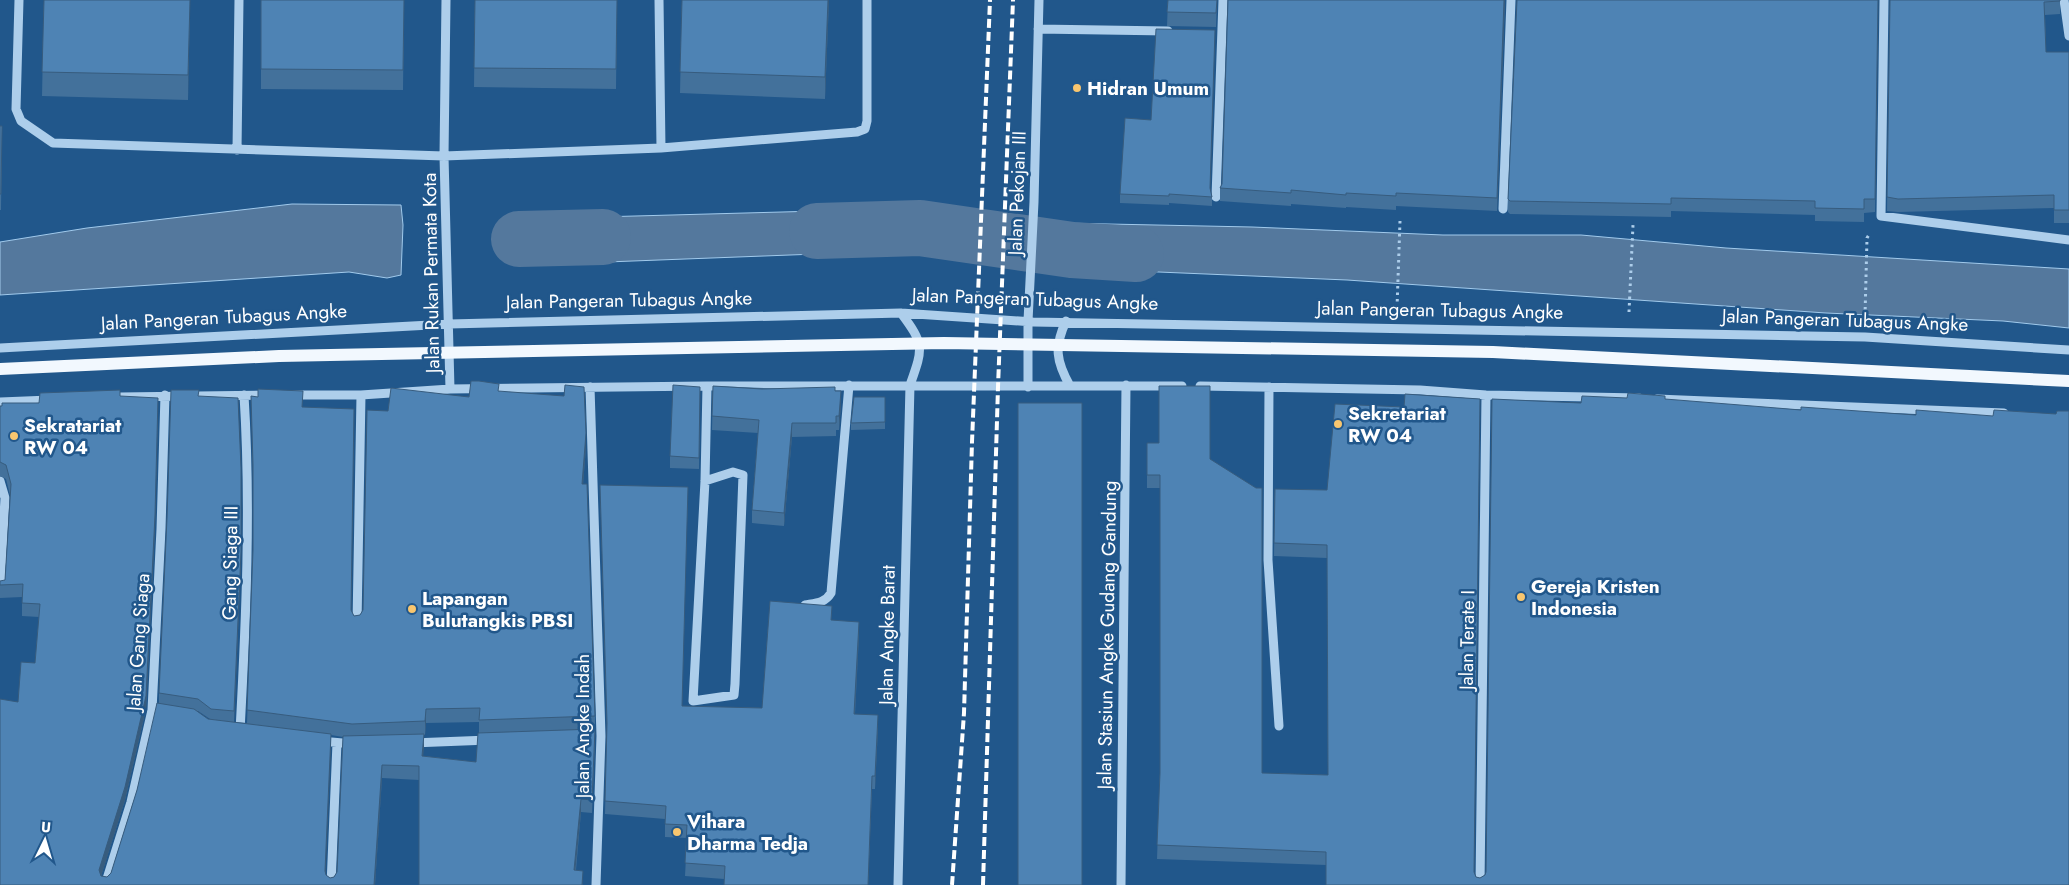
<svg xmlns="http://www.w3.org/2000/svg" width="2069" height="885" viewBox="0 0 2069 885" font-family="Jost,sans-serif">
<style>
.water{fill:#54789d;stroke:#a1caec}
.lines{fill:none;stroke-linecap:round;stroke-linejoin:round}
.river{stroke:#54789d;stroke-width:56}
.path{stroke:#adceeb;stroke-width:3;stroke-dasharray:2.5 4;stroke-linecap:butt}
.minor{stroke:#adceeb;stroke-width:9}
.rail{stroke:#fff;stroke-width:4;stroke-dasharray:9 4;stroke-linecap:butt}
.major-bridge{stroke:#f2f8fe;stroke-width:12}
.wall{fill:#43719b;fill-rule:evenodd}
.shaded-wall{fill:#375c7e}
.building{fill:#4e83b4;stroke:#375c7e}
.poi-dot{fill:#f8c66f;stroke:#21578b;stroke-width:2}
.labels{text-anchor:middle;dominant-baseline:central;stroke-width:5;stroke-linejoin:round;paint-order:stroke}
.poi-label{font-size:19px;font-weight:bold;fill:#fff;stroke:#21578b;text-anchor:start}
.street-label{font-size:19px;fill:#fff;stroke:#21578b}
</style>
<rect width="100%" height="100%" fill="#21578b"/>
<path class="water" d="M292,204L401,205L403,225L401,275L387,278L349,272L0,295V242L87,228Z
M892,209L895,251L528,265L525,219Z
M1060,223L1252,227L1443,235H1581L1726,248L2069,269V328L2003,321L1826,313L1347,280L1135,271L1056,272Z"/>
<g class="lines">
<path class="river" d="M817,231L920,228L1072,250L1136,254
M519,239L603,237"/>
<path class="path" d="M1397,308L1400,221
M1629,312L1633,225
M1865,316L1867,238L1870,233"/>
<path class="minor" d="M19,0L16,109L21,121L53,143L444,156L661,148L857,132L865,129L867,121V0
M446,0L444,156L450,389
M659,0L661,148
M1884,0L1881,216L2069,240
M2064,0L2069,36
M1038,29L1168,31
M237,150L239,0
M1216,197L1223,0
M1503,209L1511,0
M1066,321C1054,347 1056,361 1070,386
M0,348L449,324L901,313L1033,322L1865,337L2069,350
M1200,386L1420,390L1486,395L1639,398
M590,387L601,736L596,885
M1028,387V321L1034,202L1039,0
M1269,387L1268,560L1279,726
M293,395H361L450,389L707,386H1182
M120,397L270,395
M1657,399L2004,413
M0,402L50,400
M0,481L5,498L0,590
M705,481L733,472L743,475L735,684L734,695L693,701L705,481L707,386
M805,605C816,603 825,603 831,593L849,385
M357,624L361,395
M240,731C246,619 251,508 244,395
M320,741L354,744
M412,743L489,740
M105,885L131,802L152,710L161,529L165,395
M331,885L337,743
M898,885L910,385C923,348 925,345 901,313
M1121,885L1126,385
M1480,885L1486,395"/>
<path class="rail" d="M952,885L964,713L972,442L990,0
M983,885L998,387L1013,0"/>
<path class="major-bridge" d="M0,369L279,356L944,343L1493,352L2069,381"/>
</g>
<path class="wall" d="M44,0H190L188,100L42,96Z
M261,0H404L403,90L261,89Z
M475,0H617L616,89L474,87Z
M682,0H829L825,99L680,93Z
M1168,0H1217L1216,27L1167,26Z
M1505,0L1497,211L1396,206V210L1346,207V208L1291,204V206L1220,201V188L1222,184Z
M1878,0L1875,212L1864,213V222L1815,221V215L1671,211V217L1510,214L1508,212V199Z
M1890,0H2060V14L2045,15L2046,52H2069V223H2054V208L1898,212L1887,211Z
M0,126H2L1,210H0Z
M1210,189L1212,197V206L1169,203V205L1120,203V194Z
M713,386L835,391L841,405L839,430H836V436L792,437L784,526L752,523V510L758,433L712,430Z
M700,387L699,469L670,468V456Z
M499,391L586,447L583,484L595,716V742L592,813L581,812L576,870L583,885L419,780L382,778L375,885H0L18,702L35,663L39,617L22,616V597L0,598V585L5,580L10,495L6,479L0,476V406L120,396L158,411L155,529L146,709L125,800L101,876L107,877L111,873L137,790L159,704V693L199,396L241,563L234,722L247,723L253,550V478L251,396L302,407L351,610L354,616L360,615L363,610L388,411ZM196,711H198L210,719H208ZM479,722V733L476,762L423,756L424,735H425L426,723ZM331,735L343,737L337,872L334,877L330,878L326,875L325,873Z
M885,397V429L851,430V423Z
M1627,398L1665,399L2069,885H1326V865L1157,859L1160,773V488H1147V443L1210,459L1262,773L1328,775L1327,558L1274,556L1275,489L1327,490L1474,872L1476,877L1480,878L1485,875L1486,872L1581,403Z
M600,485L682,706L762,708L832,620L859,635L855,714L878,728L875,789H872L868,885H724V879L685,876L687,838L665,837V819L605,814L607,729Z"/>
<path class="shaded-wall" d="M190,0L188,100V75Z
M828,0H829L825,99V77Z
M1504,0H1505L1497,211V198Z
M841,391V405L839,430V416Z
M158,398L155,529L146,709L125,800L99,883V870Z
M792,423V437L784,526V513Z
M586,433V447L582,498V484Z
M241,468V563L234,723V711Z
M859,622V635L854,727V714Z
M426,709V723L425,735V721Z
M878,715V728L875,789V776Z
M331,734V748L325,885V871Z
M424,734V748L422,770V756Z
M382,765V778L375,885H374Z
M581,799V812L574,884V870Z"/>
<path class="building" d="M44,0H190L188,75L42,72Z
M261,0H404L403,70L261,69Z
M475,0H617L616,69L474,68Z
M682,0H828L825,77L680,72Z
M1168,0H1217L1216,13L1167,12Z
M1228,0H1504L1497,198L1396,193V196L1346,193V195L1291,190V193L1220,188L1222,184Z
M1517,0H1878L1875,199H1864V209L1815,208V201L1671,198V204L1510,201L1508,199Z
M1890,0H2060V1L2044,2L2046,52H2069V210H2054V195L1898,199L1887,197Z
M1156,29L1215,30L1210,188L1212,197L1169,194V196L1120,194L1125,118L1151,120Z
M0,126H2L1,194H0Z
M471,381H479L499,384L498,391L564,396L565,385L584,387L586,433L582,484H587L595,716L479,720L480,708L426,709L425,721L352,724L247,710L253,550V465L251,396L258,397V389L303,391L302,407L354,409L351,610L354,616L360,615L363,610L367,410L388,411L391,388L469,397Z
M673,385L700,387L699,458L670,456Z
M713,386L762,389L835,387V391H841L839,416H836V423H792L784,513L752,510L759,420L712,416Z
M1159,386H1210V459L1256,488H1262V773L1328,775L1327,545L1274,543L1275,489L1327,490L1335,404L1404,407L1405,394L1480,399L1474,872L1476,877L1480,878L1485,875L1486,872L1492,399L1581,403L1582,396L1627,398L1628,393L1665,396V399L1740,405L1801,410V407L1916,415V410L1993,416L1994,410L2056,414L2057,411H2069V885H1326V852L1157,845L1160,773V475H1147V443H1159Z
M120,390V396L158,398L155,515L146,696L125,787L99,870L101,876L107,877L111,873L137,790L157,703L194,709L208,719L331,734L325,871L326,875L330,878L334,877L337,872L343,736L424,734L422,756L476,762L478,733L595,729L592,800L581,799L574,870L583,871L582,885H419V766L382,765L374,885H0V699L18,702L21,662L35,663L40,604L22,603L23,584L0,585V581L5,580L11,484L6,465L0,462V406H2V403H39L40,393Z
M171,390H199L198,396L238,398L241,468V552L234,711L211,709L198,699L159,693L167,518Z
M854,397H885V422L851,423Z
M1018,403H1082V885H1018Z
M600,485L688,487L682,706L762,708L770,601L832,606L831,620L859,622L854,714L878,715L875,776H872L868,885H724L725,866L685,863L687,825L665,824L666,806L605,801L607,723Z"/>
<g class="poi-dot">
<circle cx="1077" cy="88" r="5"/>
<circle cx="1338" cy="424" r="5"/>
<circle cx="14" cy="436" r="5"/>
<circle cx="1521" cy="597" r="5"/>
<circle cx="412" cy="609" r="5"/>
<circle cx="677" cy="832" r="5"/>
</g>
<g class="labels">
<g class="poi-label">
<text x="1087" y="88">Hidran Umum</text>
<text x="1348" y="413">Sekretariat<tspan x="1348" dy="22">RW 04</tspan></text>
<text x="24" y="425">Sekratariat<tspan x="24" dy="22">RW 04</tspan></text>
<text x="1531" y="586">Gereja Kristen<tspan x="1531" dy="22">Indonesia</tspan></text>
<text x="422" y="598">Lapangan<tspan x="422" dy="22">Bulutangkis PBSI</tspan></text>
<text x="687" y="821">Vihara<tspan x="687" dy="22">Dharma Tedja</tspan></text>
</g>
<g class="street-label">
<text transform="translate(1017 193) rotate(-88)">Jalan Pekojan III</text>
<text transform="translate(431 273) rotate(-91)">Jalan Rukan Permata Kota</text>
<text transform="translate(1035 299) rotate(2)">Jalan Pangeran Tubagus Angke</text>
<text transform="translate(629 300) rotate(-1)">Jalan Pangeran Tubagus Angke</text>
<text transform="translate(1440 310) rotate(1)">Jalan Pangeran Tubagus Angke</text>
<text transform="translate(224 317) rotate(-3)">Jalan Pangeran Tubagus Angke</text>
<text transform="translate(1845 320) rotate(2)">Jalan Pangeran Tubagus Angke</text>
<text transform="translate(230 563) rotate(-89)">Gang Siaga III</text>
<text transform="translate(887 635) rotate(-89)">Jalan Angke Barat</text>
<text transform="translate(1107 635) rotate(-89)">Jalan Stasiun Angke Gudang Gandung</text>
<text transform="translate(1467 640) rotate(-89)">Jalan Terate I</text>
<text transform="translate(138 642) rotate(-86)">Jalan Gang Siaga</text>
<text transform="translate(582 726) rotate(-90)">Jalan Angke Indah</text>
</g>
</g>
<g transform="translate(45 840) rotate(5)" stroke="#21578b" stroke-width="4" paint-order="stroke">
<path d="M0-4L9 19L0 12L-9 19Z" fill="#ffffff"/>
<text y="-8" font-size="14" font-weight="bold" text-anchor="middle" fill="#ffffff">U</text>
</g>
</svg>
